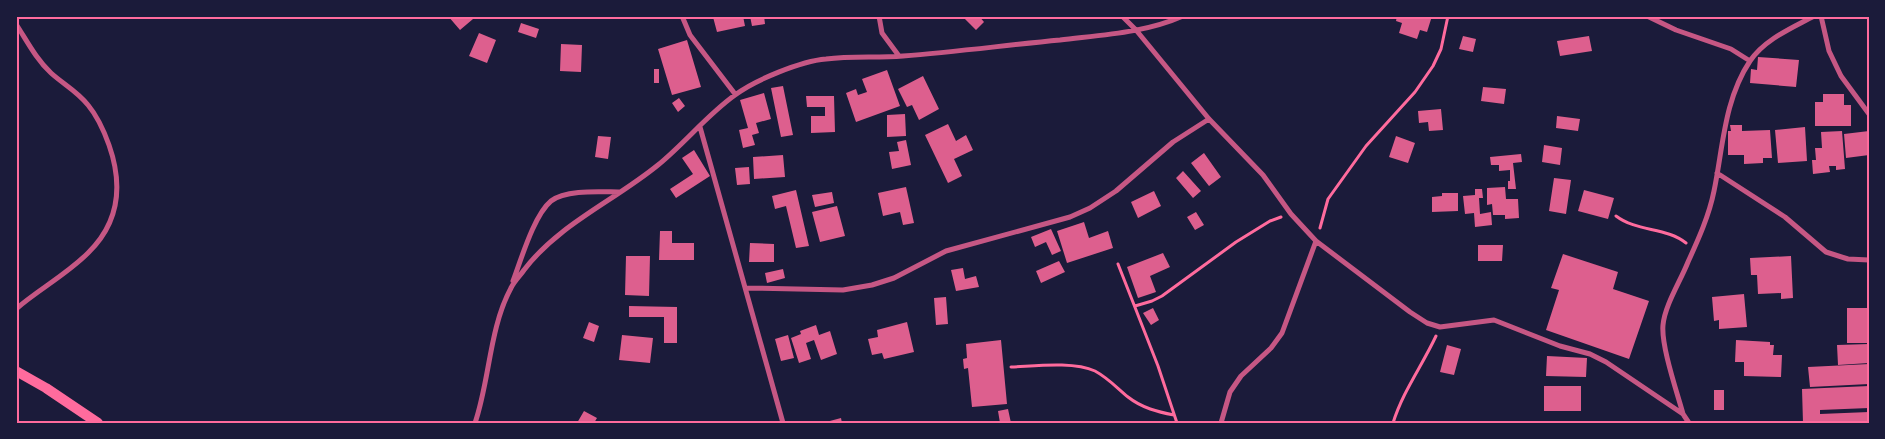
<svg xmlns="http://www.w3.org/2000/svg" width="1885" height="439" viewBox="0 0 1885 439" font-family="'Nunito Sans',sans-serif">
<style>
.building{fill:#dd5f8e}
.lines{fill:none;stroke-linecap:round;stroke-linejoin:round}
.path{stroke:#ff6b9d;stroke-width:3}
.minor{stroke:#c65784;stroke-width:5}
.secondary{stroke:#ff6b9d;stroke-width:10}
.neatline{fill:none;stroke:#ff6b9d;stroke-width:2}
</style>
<rect width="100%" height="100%" fill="#1b1b3a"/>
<path class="building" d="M448,16H471L473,19L460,30Z
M716,16H743L745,26L717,32L713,17Z
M750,16H764L765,24L752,26Z
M965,16H979L984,22L976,30L964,18Z
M1397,16H1432L1427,32L1420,30L1417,39L1399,33L1402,23L1396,21Z
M521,23L539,29L536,38L518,32Z
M479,33L496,40L487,63L469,56Z
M1463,36L1476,39L1473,52L1459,49Z
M1589,36L1592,51L1560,56L1557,41Z
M687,40L701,87L672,95L658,49Z
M561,44L582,45L581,72L560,71Z
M1758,57L1799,60L1796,87L1750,83L1751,69L1757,70Z
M654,69H659V83H654Z
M887,70L900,106L856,122L846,93L856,89L858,95L867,92L862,79Z
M923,76L939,109L919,120L912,105L907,107L898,89Z
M783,86L793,135L781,137L771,88Z
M1483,87L1506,89L1504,104L1481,101Z
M764,93L771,119L756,123L759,133L752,135L755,145L743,148L739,130L748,128L740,100Z
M1823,94H1844V105H1851V126H1815V102H1823Z
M806,96H834L835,132L811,133V116H825V107H807Z
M679,98L685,106L678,112L672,103Z
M1441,109L1443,130L1429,131L1428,122L1419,123L1418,111Z
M905,114L906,136L887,137V115Z
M1557,116L1580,119L1578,131L1556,128Z
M948,124L956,141L966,135L973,150L954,159L962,176L948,183L925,135Z
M1730,125H1742V131L1770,130L1772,158H1763V163L1744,164V155H1728V131H1731Z
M1805,127L1807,161L1778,163L1775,130Z
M1842,131L1845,169L1836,170V166H1829L1830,172L1813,174L1812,160H1816L1815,148H1822L1821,132Z
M1869,131V155L1846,158L1844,134Z
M598,136L611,137L608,159L595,157Z
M1396,136L1415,143L1408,163L1389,157Z
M906,140L911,165L892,169L889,152L899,151L897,142Z
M1544,145L1562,148L1560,165L1542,162Z
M694,150L710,176L676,198L670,189L693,174L682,158Z
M1204,153L1221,177L1209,186L1191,163Z
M1521,154L1522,162L1513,163L1516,189H1508V181H1510V170L1499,171V165H1491L1490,157Z
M783,155L785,177L754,179L753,157Z
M749,167L750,184L737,185L735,168Z
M1183,171L1201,191L1193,198L1176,178Z
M1554,178L1571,180L1566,214L1549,211Z
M906,187L914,223L903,225L900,212L883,216L878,193Z
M1505,187L1506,199H1518L1519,218L1505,219V215H1493L1492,204L1487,205V188Z
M1475,189H1482L1483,198H1479L1480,214L1491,212L1492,225L1475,227L1474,213L1465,214L1463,196L1475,195Z
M796,190L809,246L796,248L786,206L775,209L772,196Z
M1584,190L1614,198L1608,219L1578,211Z
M1154,191L1161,206L1138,218L1131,202Z
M832,192L834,203L815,207L812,195Z
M1442,193H1458V211L1432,212V197L1442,196Z
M837,206L845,236L820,242L812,212Z
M1196,212L1204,225L1195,230L1187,217Z
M1084,222L1089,238L1108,231L1113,248L1067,263L1057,231Z
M1051,229L1061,251L1052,255L1046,242L1035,247L1031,237Z
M660,231H672V243H694V260H659Z
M750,243L774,244V262H749Z
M1478,245H1503L1502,261H1478Z
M1163,253L1170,267L1150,276L1156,292L1138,298L1127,267Z
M1563,254L1618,272L1613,289L1649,301L1629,359L1546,330L1559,290L1551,288Z
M626,256H650L649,296L625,295Z
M1791,256L1793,298L1781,299V293L1758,294L1757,275H1751L1750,258Z
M1059,261L1065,272L1041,283L1036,271Z
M963,268L965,279L976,276L979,287L956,291L951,270Z
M783,269L785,278L767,283L765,273Z
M1744,294L1747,327L1719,329V320L1714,321L1712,297Z
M946,297L948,324L936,325L934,298Z
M629,306L677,307V343H664V317H629Z
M1153,308L1159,320L1151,325L1143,313Z
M1847,308H1869V343H1847Z
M589,322L599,326L594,342L583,338Z
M907,322L914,352L884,359L882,353L872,355L868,339L878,337L877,330Z
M816,325L819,335L830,331L837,354L821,360L814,340L806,343L811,359L799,363L791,338L801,334L800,331Z
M622,335L653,338L650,363L619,360Z
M788,335L794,358L781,361L775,339Z
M1001,340L1007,404L972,407L968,368L964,369L963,359L967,358L966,344Z
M1736,340L1770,342V345H1774L1773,355H1782L1781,377L1744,376V362H1735Z
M1869,344V363L1838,365L1837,345Z
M1447,345L1461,349L1454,375L1440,372Z
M1547,356L1587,358L1586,377L1546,376Z
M1869,364V384L1810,387L1808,367Z
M1544,386H1581V411H1544Z
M1869,386V408L1820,410V414L1869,412V422L1803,423L1802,389Z
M1714,390H1724V410H1714Z
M1008,409L1011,423H1000L998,411Z
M584,411L597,418L594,423H577Z
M841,418L842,423H826V422Z"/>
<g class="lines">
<path class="path" d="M1616,216C1637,232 1666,227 1686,243
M1320,228L1328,199L1366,146L1415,92L1433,66L1441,49L1448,16
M1118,264L1158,366L1177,423
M1135,306L1152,301L1162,296L1236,242L1270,221L1281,217
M1011,367C1035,366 1073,361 1095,371C1108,378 1117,388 1128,397C1142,408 1158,412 1174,415
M1393,423C1403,391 1422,366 1436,336"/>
<path class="minor" d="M682,16L690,35L735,94
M879,16L882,33L899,56
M1122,16L1136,30L1209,119L1263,175L1291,214L1316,241L1410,312L1427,323L1440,327L1494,320L1560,346L1590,354L1606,362L1683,414L1689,423
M1647,16L1676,30L1731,49L1750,61
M1821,16L1829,51L1841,76L1869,114
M16,24C27,41 36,59 51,73C63,84 77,91 88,105C98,117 104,131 109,145C123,185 120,222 88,253C66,275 39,289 16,309
M700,127L783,423
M1717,173L1785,217L1826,252L1848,259L1869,260
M513,281C521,260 534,215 551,201C566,189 602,192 620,192
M746,288L843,290L872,285L894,278L946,251L1070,217L1090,208L1116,191L1173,142L1209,119
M1683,414C1677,392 1661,346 1663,325C1665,305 1680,282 1688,262C1698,240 1709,216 1714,191C1723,148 1724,100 1750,61C1765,39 1792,28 1814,16
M475,423C490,379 489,329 511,288C514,281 520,276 524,270C559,224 614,201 658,165C685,143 707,115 735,95C755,80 801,61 826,59C852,56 877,58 903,56C955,52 1007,45 1060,40C1101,35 1145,33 1183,16
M1221,423L1230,392L1241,376L1271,348L1282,333L1316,241"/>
<path class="secondary" d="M16,371L46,388L98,423"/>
</g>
<rect width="1885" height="439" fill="none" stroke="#1b1b3a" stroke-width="35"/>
<rect x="18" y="18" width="1850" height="404" class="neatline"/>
</svg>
